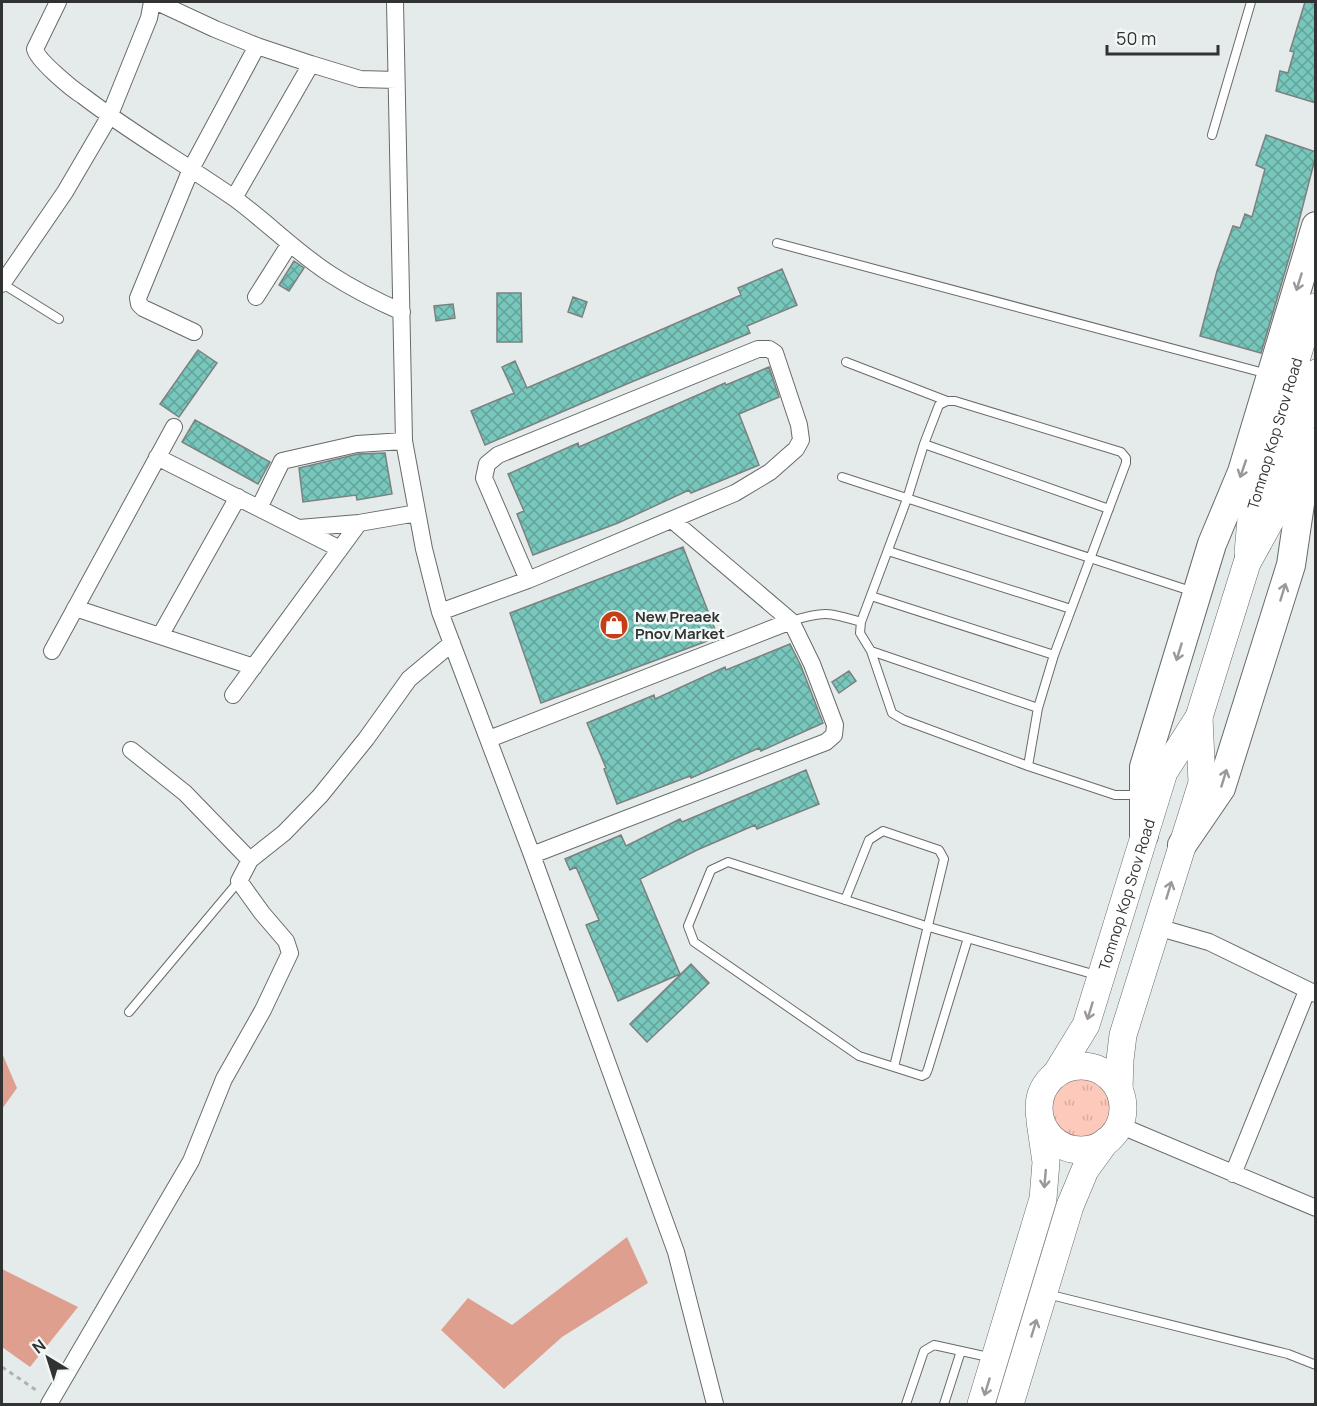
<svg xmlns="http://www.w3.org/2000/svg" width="1317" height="1406" viewBox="0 0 1317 1406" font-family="Manrope,sans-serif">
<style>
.grass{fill:url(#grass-tufts)}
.water{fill:#df9f8e}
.building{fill:url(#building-cross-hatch);stroke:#7c8180;stroke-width:1.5}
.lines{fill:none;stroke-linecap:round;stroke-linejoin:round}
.service-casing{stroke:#666b6a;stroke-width:10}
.minor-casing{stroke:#666b6a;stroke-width:18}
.primary-casing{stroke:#666b6a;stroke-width:28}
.trunk-casing{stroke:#666b6a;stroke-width:30}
.path{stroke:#adb2b1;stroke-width:3;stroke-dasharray:4.5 4.5;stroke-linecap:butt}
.service{stroke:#fff;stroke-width:8}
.minor{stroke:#fff;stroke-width:16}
.primary{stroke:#fff;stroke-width:27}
.trunk{stroke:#fff;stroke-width:28}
.oneway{stroke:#989998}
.labels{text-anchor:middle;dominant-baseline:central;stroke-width:5;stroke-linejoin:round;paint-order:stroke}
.street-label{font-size:15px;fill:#313332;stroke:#f3f8f7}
.poi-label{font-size:15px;font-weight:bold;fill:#313332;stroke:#f3f8f7;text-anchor:start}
</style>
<defs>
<pattern id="grass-tufts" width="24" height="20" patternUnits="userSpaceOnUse" patternTransform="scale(1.5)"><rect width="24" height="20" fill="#fcc9bb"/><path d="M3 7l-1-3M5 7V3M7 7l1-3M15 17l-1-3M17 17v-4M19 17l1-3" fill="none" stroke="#d8ada1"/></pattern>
<pattern id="building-cross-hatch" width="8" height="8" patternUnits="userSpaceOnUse" patternTransform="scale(1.5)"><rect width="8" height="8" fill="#78c7bc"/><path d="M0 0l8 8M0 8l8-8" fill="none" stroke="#63a299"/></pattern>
</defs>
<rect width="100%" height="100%" fill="#e5ebea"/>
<path class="grass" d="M1050 1108a31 31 0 1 1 62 0a31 31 0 1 1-62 0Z"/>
<path class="water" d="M2,1053L17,1088L2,1109Z
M627,1237L648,1283L562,1337L504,1389L441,1330L468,1298L512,1325Z
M2,1269L78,1307L30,1367L2,1347Z"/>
<path class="building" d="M1305,2H1316V103L1276,91L1280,71L1288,73L1294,52L1290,51Z
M1266,135L1316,152V155L1292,248L1261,353L1200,336L1217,271L1233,226L1240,228L1245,214L1252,217L1265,169L1256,165Z
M294,261L304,268L289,291L279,285Z
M782,269L797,305L747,326L750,333L629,383L485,445L471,411L514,393L502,367L515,361L527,388L741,295L738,288Z
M497,293H521L522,342H497Z
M573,297L587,302L582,317L568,312Z
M453,304L455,318L436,321L434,306Z
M198,350L217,363L179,417L160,404Z
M769,367L779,397L739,414L759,465L691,493L689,490L618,523L533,555L517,514L524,511L508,474L578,443L579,447L725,383L726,385Z
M195,420L270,462L258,484L182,442Z
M385,453L392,494L357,500L356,495L303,502L299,468L358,454Z
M683,547L718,637L541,703L510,613Z
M790,644L801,666L823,723L761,751L759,748L691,778L690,776L617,804L604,769L606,768L587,723L654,695L655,699L725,667L726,670Z
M849,671L856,681L839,693L832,682Z
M806,770L819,804L757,829L755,825L697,850L640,879L680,974L618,1001L586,925L599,920L576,867L570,870L565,859L621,835L626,846L680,819L682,822Z
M691,964L709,983L647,1042L630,1024Z"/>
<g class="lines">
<g class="service-casing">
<path id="service" d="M1212,135L1251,2
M777,243L1268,374
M3,284L59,319
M846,362L947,401
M924,444L1109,509
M842,477L1194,592
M888,551L1071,609
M871,596L1054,655
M791,621C824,611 828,612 861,622
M871,651L892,713L904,720L1028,766L1115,795H1140
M1028,766L1038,708L1054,655L1126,463V458L1121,452L955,401H947L939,405L924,444L907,499L861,622L860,633L871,651L1038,708
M845,900L869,840L883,831L939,850L944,859L894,1067
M968,938L928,1069L926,1074L922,1076L859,1056L694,942L688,926L711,870L728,862L929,927L1096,975
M129,1012L239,881
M1047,1294L1288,1354L1316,1365
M906,1404L924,1351L934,1345L993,1358
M944,1404L961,1351"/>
</g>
<g class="minor-casing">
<path id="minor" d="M58,2L35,49C37,60 72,89 83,96C131,133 184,163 234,198C267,222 296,252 330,274C353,289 377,301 402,312
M157,2L215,29L257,46L311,64L360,79L396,80
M395,2L404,441L424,549L440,612L532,855L676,1252L715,1404
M234,198L311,64
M2,284L65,192L109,117L149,18L152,2
M256,297L289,245
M194,332L143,308L139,304L138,298L191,169L257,46
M157,457L340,549
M259,508L282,461L357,444L404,441
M299,528L359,523
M75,608L254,667
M440,612L528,580L735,493L770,472L796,449L801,440L799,425L775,353L769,349H758L498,455L487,464L484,478L528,580
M160,636L238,497
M52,651L174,427
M233,695L359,523L417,513
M489,739L791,621
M131,750L185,793L250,860
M532,855L826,742L834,735L835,725L812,664L791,621L672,520
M1157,927L1209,942L1316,994
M1119,1125L1316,1208
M1233,1174L1307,991
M49,1404L191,1161L224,1079L263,1010L290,953L286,941L262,913L239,881L250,860L284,833L320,796L366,739L409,679L452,643"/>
</g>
<g class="primary-casing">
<g id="primary">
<path id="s1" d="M1248,553L1252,508L1308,320L1316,307"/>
<circle cx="1081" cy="1108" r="42"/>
<path id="s2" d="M1056,1074L1086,1025L1164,772L1199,717L1247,563L1274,514L1316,373"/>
<path d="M1119,1089L1120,1060L1123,1035L1202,783L1199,717"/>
<path d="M981,1404L1043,1199L1046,1162L1040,1121"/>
<path d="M1010,1404L1070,1206L1085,1170L1106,1141"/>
</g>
</g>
<g class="trunk-casing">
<path id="trunk" d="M1144,835V767L1212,544L1242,472L1316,226
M1182,845L1221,788L1291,565L1302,490L1316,442"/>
</g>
<path class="path" d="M2,1367L39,1392"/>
<use href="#service" class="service"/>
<use href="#minor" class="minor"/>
<use href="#primary" class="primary"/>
<use href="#trunk" class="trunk"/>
</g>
<defs><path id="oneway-shaft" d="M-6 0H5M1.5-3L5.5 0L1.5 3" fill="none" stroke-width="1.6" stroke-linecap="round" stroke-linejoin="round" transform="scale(1.5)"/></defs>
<g class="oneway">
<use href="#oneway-shaft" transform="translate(1299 282) rotate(107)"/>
<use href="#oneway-shaft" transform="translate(1243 469) rotate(109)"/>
<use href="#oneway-shaft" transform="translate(1283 592) rotate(-73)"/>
<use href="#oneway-shaft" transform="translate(1179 652) rotate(107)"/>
<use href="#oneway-shaft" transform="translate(1224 778) rotate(-73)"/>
<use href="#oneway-shaft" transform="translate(1169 890) rotate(-73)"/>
<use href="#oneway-shaft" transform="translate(1090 1011) rotate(107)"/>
<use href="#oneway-shaft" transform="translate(1045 1179) rotate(95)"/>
<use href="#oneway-shaft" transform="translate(1034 1328) rotate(-73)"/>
<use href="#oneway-shaft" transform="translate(987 1387) rotate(107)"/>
</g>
<defs>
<g id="shop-disc" transform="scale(1.5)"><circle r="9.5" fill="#c63d16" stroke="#f3f8f7"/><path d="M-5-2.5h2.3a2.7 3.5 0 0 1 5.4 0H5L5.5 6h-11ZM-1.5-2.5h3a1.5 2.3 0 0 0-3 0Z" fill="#fff"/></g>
</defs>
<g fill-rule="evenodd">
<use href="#shop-disc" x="614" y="625"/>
</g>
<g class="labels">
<g class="street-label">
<text stroke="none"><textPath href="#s1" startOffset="123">Tomnop Kop Srov Road</textPath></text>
<text stroke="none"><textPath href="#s2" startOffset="194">Tomnop Kop Srov Road</textPath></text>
</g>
<g class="poi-label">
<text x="635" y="616">New Preaek<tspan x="635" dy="17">Pnov Market</tspan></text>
</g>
</g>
<rect width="1317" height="1406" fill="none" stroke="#313332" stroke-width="6"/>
<g transform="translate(48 1358) rotate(322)" stroke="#f3f8f7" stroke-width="4.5" paint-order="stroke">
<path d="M0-4.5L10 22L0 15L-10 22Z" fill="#313332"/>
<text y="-9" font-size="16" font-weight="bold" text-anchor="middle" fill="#313332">N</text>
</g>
<path d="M1107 45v9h111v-9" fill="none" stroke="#313332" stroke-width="3"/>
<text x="1116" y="45" font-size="18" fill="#313332" stroke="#f3f8f7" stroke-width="4.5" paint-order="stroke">50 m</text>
</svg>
